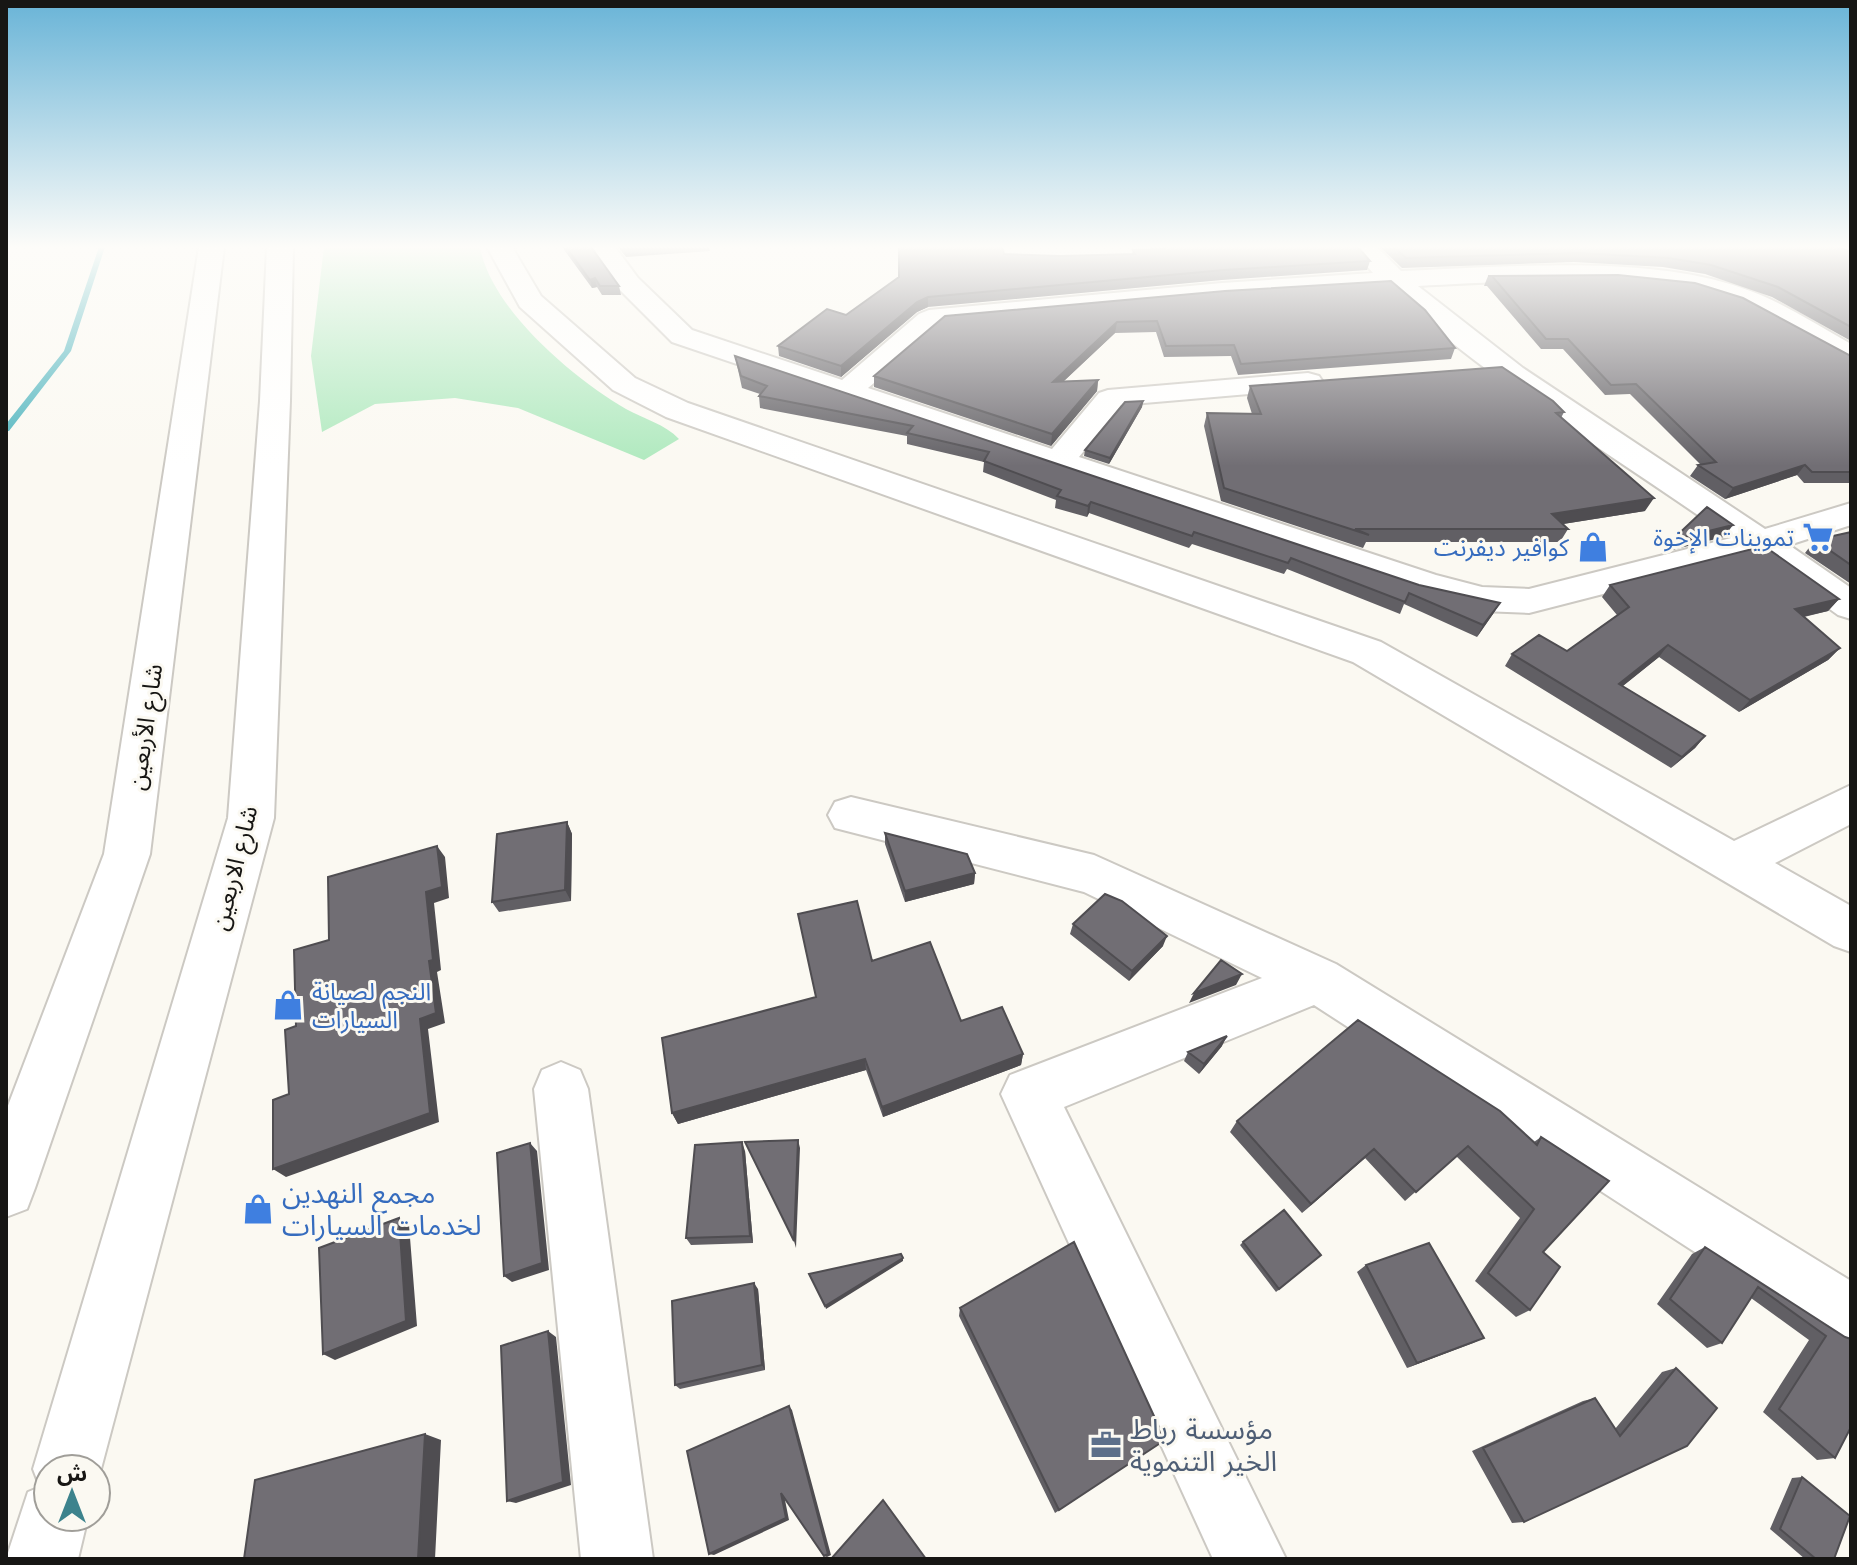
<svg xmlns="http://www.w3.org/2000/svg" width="1857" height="1565" viewBox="0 0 1857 1565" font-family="Jost,'Noto Sans Arabic',sans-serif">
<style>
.green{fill:#afe9be}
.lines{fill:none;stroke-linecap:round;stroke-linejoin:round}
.stream{fill:#4bb3bd;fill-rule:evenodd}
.minor-casing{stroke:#ccc9c3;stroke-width:4}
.major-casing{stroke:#ccc9c3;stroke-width:4}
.minor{fill:#fff;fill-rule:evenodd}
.major{fill:#fff;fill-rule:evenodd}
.wall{fill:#615f64}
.shaded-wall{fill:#4f4d51}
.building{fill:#716e74;stroke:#4f4d51;stroke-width:2}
.labels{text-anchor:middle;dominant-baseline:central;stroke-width:6;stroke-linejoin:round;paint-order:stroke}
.shop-label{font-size:24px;fill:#366cbe;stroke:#fbf9f2;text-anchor:end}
.street-label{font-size:24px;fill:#171614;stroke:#fbf9f2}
.near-shop-label{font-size:28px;fill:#366cbe;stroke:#fbf9f2;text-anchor:start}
.near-service-label{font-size:28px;fill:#4e5e75;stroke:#fbf9f2;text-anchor:start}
</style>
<rect width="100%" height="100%" fill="#fbf9f2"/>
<path class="green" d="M324,247H480C491,309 573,378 626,409C644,419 665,424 679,439L644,460L518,408L455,398L375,404L322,432L311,356Z"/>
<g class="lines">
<path class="stream" d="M99,247H105L71,351L9,431H6V424L64,351Z"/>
<g class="minor-casing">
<path id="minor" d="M487,247H512L541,296L635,378L688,403L1381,642L1734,841L1851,785V824L1775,863L1851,906V952L1834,946L1353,662L666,417L613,390L520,307Z
M590,247H615L638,278L692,330L842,380L919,314L929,310L1222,283L1373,273L1350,247H1377L1401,271C1503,267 1647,254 1742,288C1781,301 1815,324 1851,344V365L1841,362C1802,340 1765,313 1722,299C1643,271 1503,282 1418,286L1523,368L1765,529L1851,503V525L1789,545L1851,588V619L1838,615L1755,555L1529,613L1482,611L1414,594L672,342L620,290ZM1388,288C1492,384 1616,457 1731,538L1529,589L1482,587L1436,575L1079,457L1121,405L1319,388L1323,382L1319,376L1308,373L1108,390L1099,393L1052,449L868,388L944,324L1222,299Z
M851,797L1094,855L1336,964L1851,1281V1348L1829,1339L1314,1005L1064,1107L1286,1559H1213L1001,1094L1010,1075L1262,978L1084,892L835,828L828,815L835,802Z
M561,1062L580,1070L588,1089L653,1559H581L534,1089L542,1070Z"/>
</g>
<g class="major-casing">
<path id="major" d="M199,247H224L150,854L35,1188L27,1209L6,1217V1111L104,854Z
M267,247H293L290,401L274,818L101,1469L96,1481V1469H48V1517H88L78,1559H6L28,1492L40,1487L33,1469L228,818L260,401Z"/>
</g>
<use href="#minor" class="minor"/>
<use href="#major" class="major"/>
</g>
<path class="wall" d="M562,247H591L619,286L621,295H602L597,287L592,288Z
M618,247H709L710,251L626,257Z
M1149,247H1358L1370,261L1367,270L1222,280L928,307L917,312L841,377L779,356L778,346L846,315L1004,254L1060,256L1132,254L1133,250H1152Z
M1380,247H1838L1851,252V341L1772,297L1705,274L1663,267L1574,262L1402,268Z
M1618,275L1851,356V483H1804L1797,475L1725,499L1690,476L1698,465H1701L1630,394L1605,395L1563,349H1541L1487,286H1484L1488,276Z
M1225,291L1455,348L1451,359L1238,375L1231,356L1164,357L1156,332L1115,333L1064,381L1098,380L1097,391L1051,446L874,387V376Z
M735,356L1419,585L1500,603L1493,614L1477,637L1404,604L1400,614L1287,569L1284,574L1192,544L1189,548L1089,513L1087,517L1055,508L1056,500L983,472L984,462L907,444V436L760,408L759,396L760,394L742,388Z
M1250,386L1564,412L1561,418L1645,511L1563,524L1568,529L1560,542H1366L1363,548L1221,501L1204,426L1207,413L1252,414L1247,398Z
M1143,401L1142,407L1109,464L1084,456L1085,450Z
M1851,532V584L1805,553L1815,540Z
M1610,585L1839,599L1828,611L1804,617L1840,648L1828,660L1739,712L1659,657L1623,686L1705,736L1695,748L1671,768L1505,666L1512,654L1567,651L1617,615L1602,597Z
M567,822L572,834L571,901L499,912L492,902Z
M885,833L975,873L974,884L905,902L885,844Z
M1073,924L1163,946L1129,981L1070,934Z
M872,961L961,1021L1023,1054L1021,1065L883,1117L866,1070L678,1124L672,1113L816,997Z
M1222,1046L1199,1074L1184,1061L1188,1052Z
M1237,1121L1534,1142L1541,1137L1543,1252L1530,1310L1516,1317L1475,1281L1520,1218L1456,1156L1405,1201L1365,1158L1302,1213L1230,1132Z
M745,1151L753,1243L691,1245L686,1238Z
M1243,1242L1321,1255L1276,1292L1240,1245Z
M1705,1247L1845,1337L1835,1458L1817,1460L1763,1412L1809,1340L1751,1298L1722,1343L1707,1348L1657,1304L1692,1254Z
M1366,1265L1484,1338L1407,1368L1357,1272Z
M758,1289L765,1370L680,1389L675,1385Z
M960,1308L1165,1440L1055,1513L959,1316Z
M1676,1368L1717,1408L1524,1522L1512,1523L1472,1451L1583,1401L1595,1398L1615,1429L1662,1372Z
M1802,1477L1834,1559H1805L1770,1529L1792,1478Z"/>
<path class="shaded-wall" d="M595,278L597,287L592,288L590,280Z
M928,297V307L917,312L841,377V366L917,302Z
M1117,322L1115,333L1051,393L1053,382Z
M1098,380L1097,391L1051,446L1052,434Z
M1143,401L1142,407L1109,464L1110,458Z
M1805,465L1797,475L1725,499L1733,488Z
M1654,498L1645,511L1544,527L1552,514Z
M1091,502L1089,513L1087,517L1088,506Z
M1733,525L1724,537L1664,552L1672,540Z
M1839,599L1828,611L1784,621L1795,609Z
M1500,603L1493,614L1477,637L1483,625Z
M1668,645L1659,657L1610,696L1619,684Z
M1840,648L1828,660L1739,712L1750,700Z
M1705,736L1695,748L1671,768L1682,757Z
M567,822L572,834L571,901L565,890Z
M437,846L445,857L449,898L434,903L441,970L437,972L445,1023L428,1029L439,1122L286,1177L273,1169L429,961L426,892Z
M975,873L974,884L905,902V891Z
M1167,936L1163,946L1129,981L1132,971Z
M1242,974L1236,985L1189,1003L1194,993Z
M1227,1036L1222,1046L1199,1074L1204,1064Z
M1023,1054L1021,1065L883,1117L882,1107Z
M865,1059L866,1070L678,1124L672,1113Z
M798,1140L800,1148L796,1248L794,1241Z
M742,1142L745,1151L753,1243L750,1236Z
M530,1143L537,1151L549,1270L512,1282L504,1276Z
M1374,1149L1365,1158L1302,1213L1311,1204Z
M399,1218L409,1225L417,1326L335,1360L323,1354Z
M903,1258V1261L826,1309L825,1306Z
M754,1283L758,1289L765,1370L762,1365Z
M548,1331L556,1337L571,1485L516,1503L507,1501Z
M1484,1338L1473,1343L1407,1368L1417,1363Z
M789,1406L792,1410L831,1555L827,1557L824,1556Z
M425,1434L441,1440L435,1559H418Z
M781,1493L784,1495L789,1520L714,1555L709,1554Z"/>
<path class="building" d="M566,247H591L619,286H600L595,278L590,280Z
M899,247H1002L1004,254L1060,256L1135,254L1133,250L1164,249L1162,247H1358L1370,261L1224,270L928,297L917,302L841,366L778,346L827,309L846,315L899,277Z
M1394,247H1838L1851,252V327L1778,287L1711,265L1669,258L1579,253L1406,258Z
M1618,275L1695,283L1743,298L1851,356V472H1812L1805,465L1733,488L1698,465L1716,462L1636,384L1611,385L1568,339H1546L1492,276H1488Z
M1391,281L1425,310L1455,348L1241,364L1234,345L1166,346L1157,321L1117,322L1053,382L1098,380L1052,434L874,376L945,316L1225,291Z
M735,356L1419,585L1500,603L1483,625L1409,593L1405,602L1291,558L1288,563L1194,532L1192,536L1091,502L1088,506L1057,496L1061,490L984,461L989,452L907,433L913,426L759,396L767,386L741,376Z
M1502,367L1553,401L1564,412L1556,413L1654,498L1552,514L1568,529H1355L1369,535L1224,488L1207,413L1261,414L1250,386Z
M1143,401L1110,458L1085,450L1125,402Z
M1707,507L1733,525L1672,540Z
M1851,532V565L1815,540Z
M1764,546L1839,599L1795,609L1840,648L1750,700L1668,645L1619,684L1705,736L1682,757L1512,654L1539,635L1567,651L1629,607L1610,585Z
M567,822L565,890L492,902L497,834Z
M885,833L967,854L975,873L905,891Z
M437,846L442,887L426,892L433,960L429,961L436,1013L420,1019L430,1113L273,1169V1100L289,1094L285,1030L296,1026L294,950L329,940L328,877Z
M1105,894L1122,901L1167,936L1132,971L1073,924Z
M857,901L872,961L930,942L961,1021L1002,1007L1023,1054L882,1107L865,1059L672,1113L662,1038L816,997L798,914Z
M1221,960L1242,974L1194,993Z
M1358,1020L1500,1111L1537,1145L1541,1137L1609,1181L1543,1252L1560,1267L1530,1310L1488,1273L1534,1209L1468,1146L1416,1192L1374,1149L1311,1204L1237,1121Z
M1227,1036L1204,1064L1188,1052Z
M798,1140L794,1241L745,1142Z
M742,1142L750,1236L686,1238L695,1145Z
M530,1143L542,1263L504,1276L497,1153Z
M1284,1210L1321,1255L1279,1289L1243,1242Z
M399,1218L406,1321L323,1354L319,1248Z
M1074,1242L1165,1440L1059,1510L960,1308Z
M1429,1243L1484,1338L1417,1363L1366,1265Z
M1705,1247L1845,1337L1851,1339V1427L1835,1458L1779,1409L1826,1336L1758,1287L1722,1343L1670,1299Z
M901,1254L903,1258L825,1306L809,1274Z
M754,1283L762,1365L675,1385L672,1301Z
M548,1331L563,1482L507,1501L501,1346Z
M1676,1368L1717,1408L1687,1446L1524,1522L1483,1448L1595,1398L1620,1436Z
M789,1406L828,1554L824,1556L781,1493L786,1518L709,1554L687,1451Z
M425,1434L418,1559H244L255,1480Z
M1802,1477L1850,1516L1834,1559H1816L1780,1529Z
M883,1500L926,1559H831Z"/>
<linearGradient id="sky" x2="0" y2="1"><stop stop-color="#69b4d7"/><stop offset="0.53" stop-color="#fdfcf9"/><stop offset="1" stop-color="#fdfcf9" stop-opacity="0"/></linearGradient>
<rect width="1857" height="466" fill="url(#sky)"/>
<defs>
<g id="supermarket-bare" transform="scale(2.4)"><path d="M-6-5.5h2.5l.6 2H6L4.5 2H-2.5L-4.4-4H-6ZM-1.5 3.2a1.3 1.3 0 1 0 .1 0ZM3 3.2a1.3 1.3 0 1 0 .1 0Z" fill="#3f7fe0" stroke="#fbf9f2" stroke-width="2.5" paint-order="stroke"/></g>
<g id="shop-bare" transform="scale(2.4)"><path d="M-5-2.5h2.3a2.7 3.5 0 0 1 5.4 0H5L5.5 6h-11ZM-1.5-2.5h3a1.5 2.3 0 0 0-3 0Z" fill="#3f7fe0" stroke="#fbf9f2" stroke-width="2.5" paint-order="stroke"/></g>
<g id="office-bare" transform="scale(2.4)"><path d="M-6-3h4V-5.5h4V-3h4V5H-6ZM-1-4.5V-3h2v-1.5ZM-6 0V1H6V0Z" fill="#5c6f8a" stroke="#fbf9f2" stroke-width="2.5" paint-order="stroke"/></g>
</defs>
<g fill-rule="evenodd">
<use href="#supermarket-bare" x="1818" y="537"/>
<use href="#shop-bare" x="1593" y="547"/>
<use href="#shop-bare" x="288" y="1005"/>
<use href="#shop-bare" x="258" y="1209"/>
<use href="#office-bare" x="1106" y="1445"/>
</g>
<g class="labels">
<g class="shop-label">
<text x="1794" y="537">تموينات الإخوة</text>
<text x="1569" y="547">كوافير ديفرنت</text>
<text x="312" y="991" text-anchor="start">النجم لصيانة<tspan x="312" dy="28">السيارات</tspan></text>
</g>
<g class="street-label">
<text transform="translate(145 727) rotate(-82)">شارع الأربعين</text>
<text transform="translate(234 868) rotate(-76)">شارع الاربعين</text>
</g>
<g class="near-shop-label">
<text x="282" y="1193">مجمع النهدين<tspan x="282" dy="32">لخدمات السيارات</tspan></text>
</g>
<g class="near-service-label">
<text x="1130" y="1429">مؤسسة رباط<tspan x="1130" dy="32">الخير التنموية</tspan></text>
</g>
</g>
<rect width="1857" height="1565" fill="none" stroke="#171614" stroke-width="16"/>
<g transform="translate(72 1493)"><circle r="38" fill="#fbf9f2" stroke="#a09e99" stroke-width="2"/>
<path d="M0-6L14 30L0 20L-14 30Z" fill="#3d838d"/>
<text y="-12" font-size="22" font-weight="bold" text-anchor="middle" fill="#171614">ش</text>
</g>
</svg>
